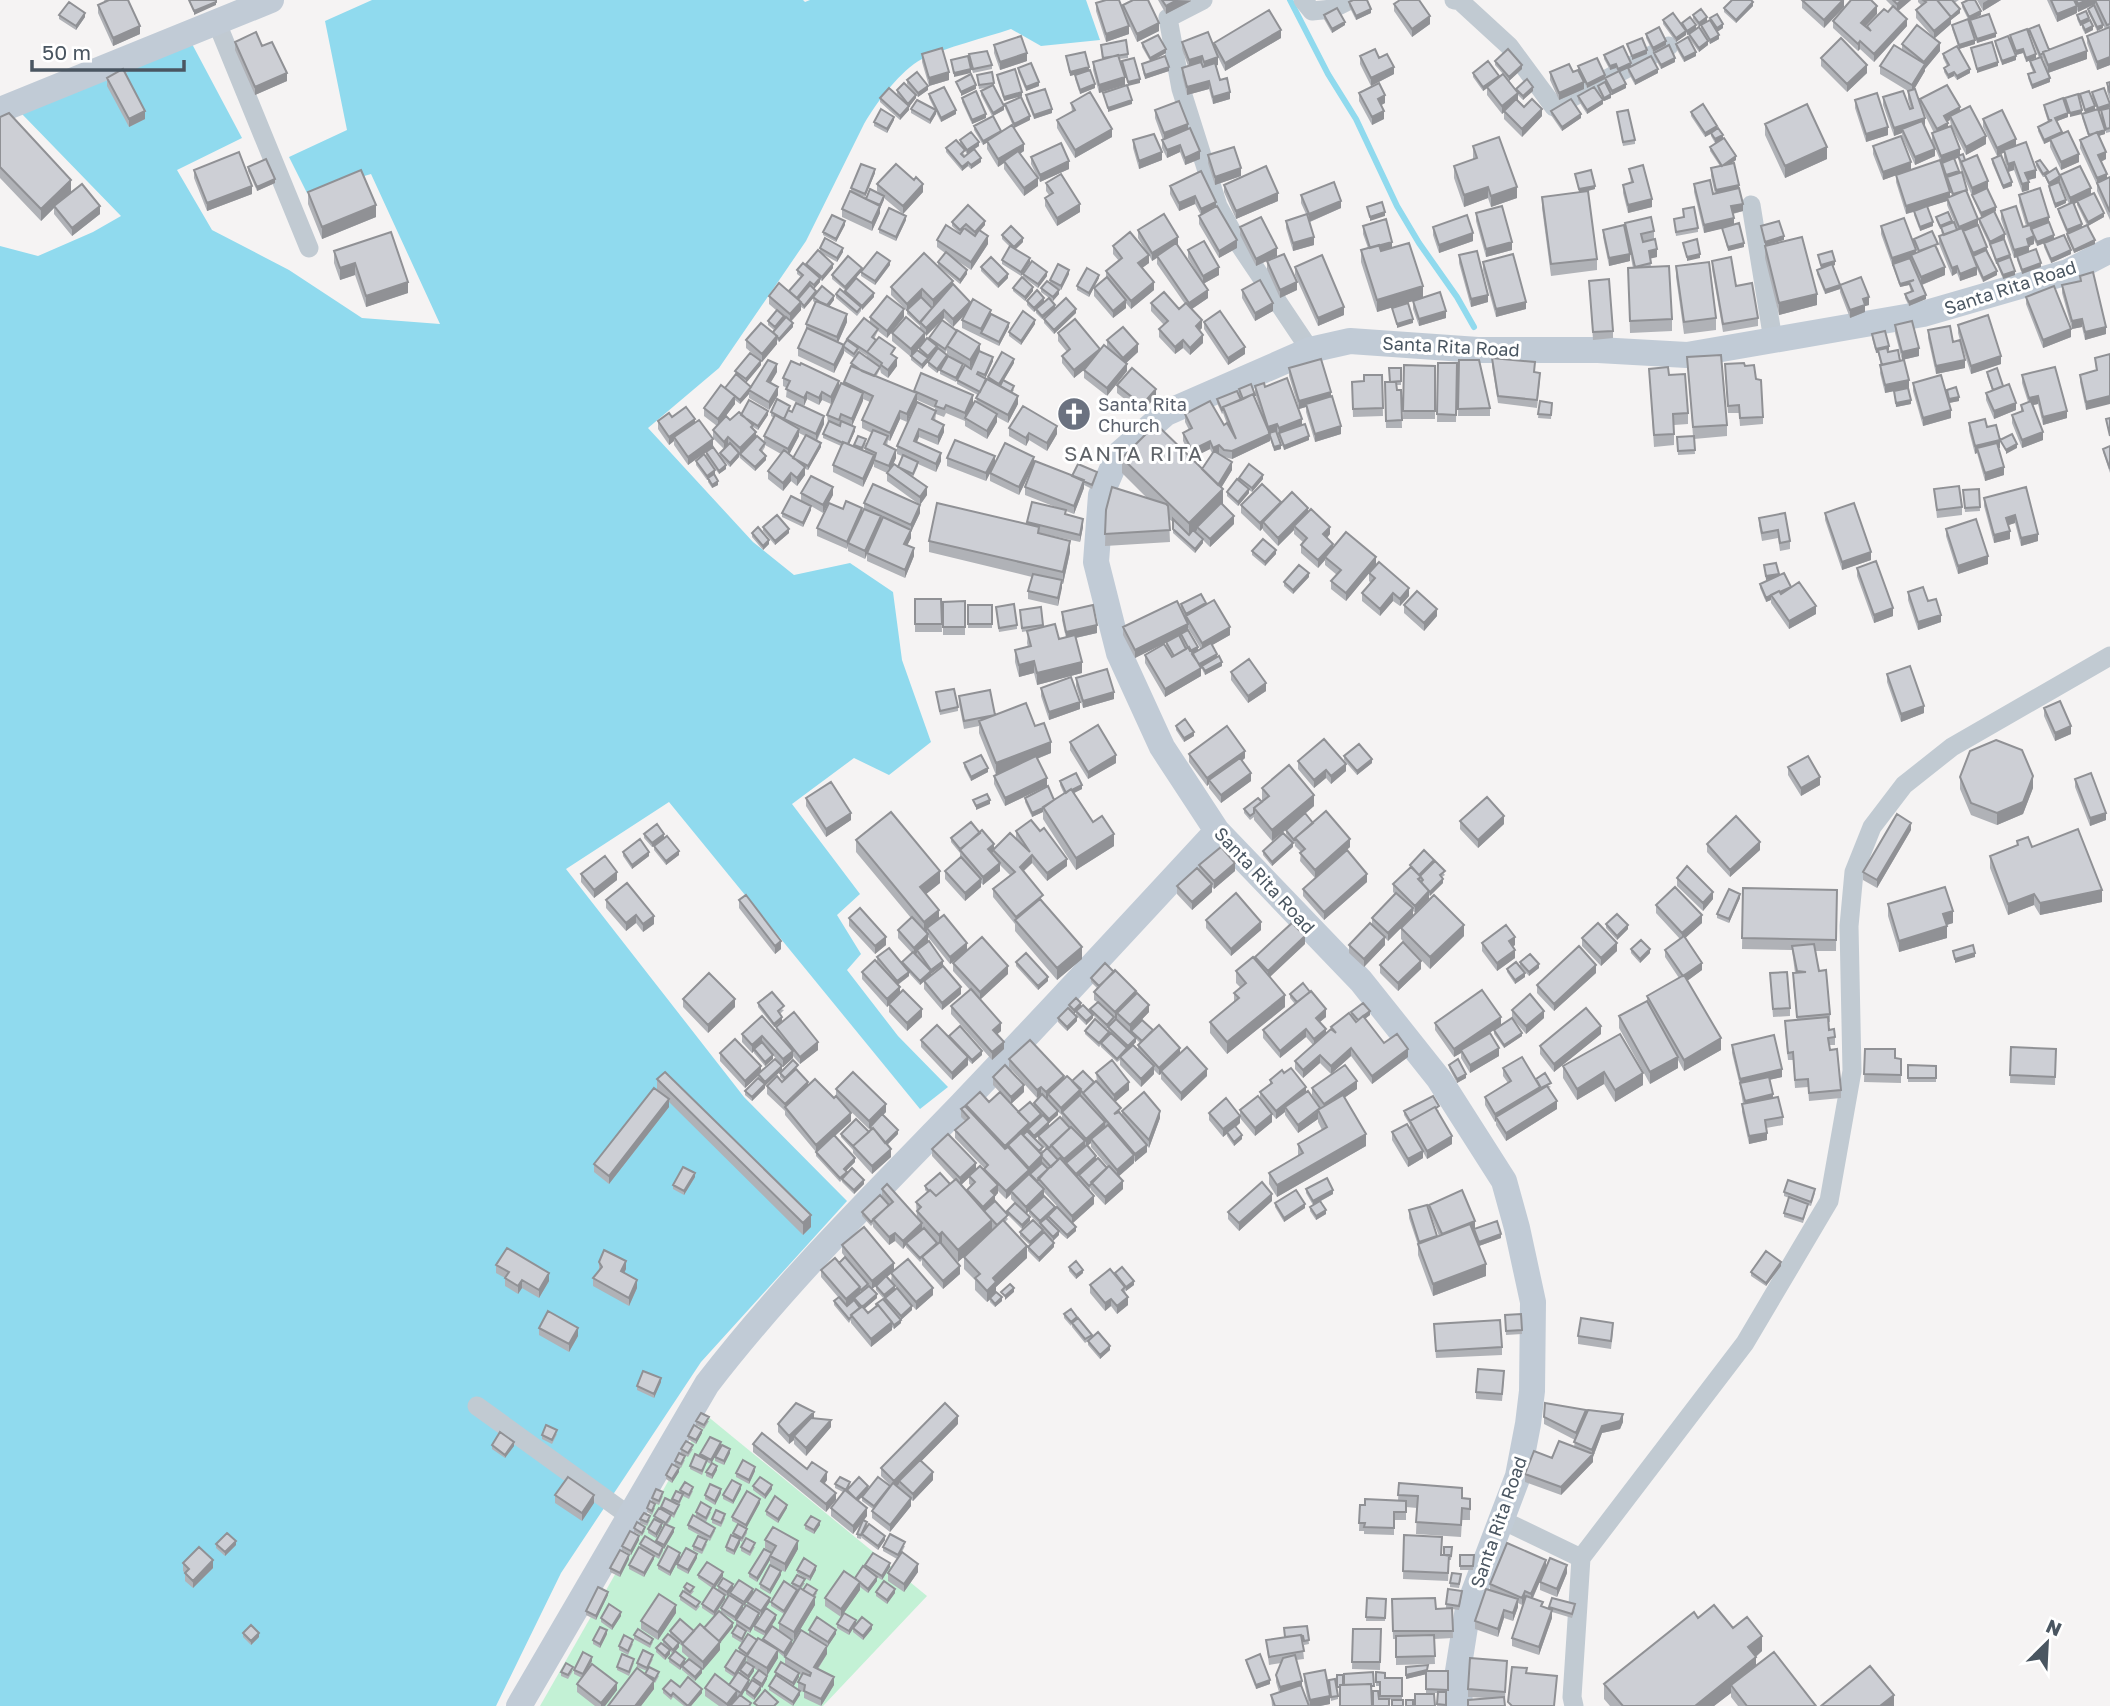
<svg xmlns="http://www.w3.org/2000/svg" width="2110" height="1706" viewBox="0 0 2110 1706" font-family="'Golos Text',sans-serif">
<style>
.green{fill:#c3f1d5}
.water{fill:#90daee}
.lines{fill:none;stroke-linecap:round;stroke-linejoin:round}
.stream{stroke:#90daee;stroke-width:6}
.street{stroke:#c1cad2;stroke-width:19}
.secondary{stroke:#c1cbd6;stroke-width:26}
.wall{fill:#b0b2b7;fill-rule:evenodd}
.shaded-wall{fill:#909195}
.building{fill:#cdcfd5;stroke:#909195;stroke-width:2}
.labels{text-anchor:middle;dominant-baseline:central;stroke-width:6;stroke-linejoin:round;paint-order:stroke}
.street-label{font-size:18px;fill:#4a5661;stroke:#fff}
.worship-label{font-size:18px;fill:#5b616d;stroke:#fff;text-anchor:start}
.quarter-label{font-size:21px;letter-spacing:2px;fill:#5f6368;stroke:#fff}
</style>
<rect width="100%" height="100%" fill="#f5f3f3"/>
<path class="green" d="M706,1415L927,1596L823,1706H540Z"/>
<path class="water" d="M372,0H803L805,2L810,0H1086L1100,40L1041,46L1011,29C984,38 947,47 922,59C901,70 876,103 864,124L806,241L719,368L648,428L753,542L794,575L850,563L893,592L902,660L931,742L889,775L854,758L792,804L860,894L837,915L861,954L847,970L898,1036L948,1087L920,1109L669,802L566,869L744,1097L847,1201L701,1362L561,1573L496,1706H0V246L38,256L93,232L121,216L22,114L191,42L242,138L177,170L212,230L289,270L362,318L440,324L371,174L307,193L289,157L347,130L325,21Z"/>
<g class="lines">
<path class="stream" d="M1290,0L1328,74L1356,119L1397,206L1419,243L1457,297L1474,327"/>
<path class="street" d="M1203,0L1168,18L1181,89L1218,206L1239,244L1310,350
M1303,0L1312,11L1332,9L1350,0
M1454,0L1460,1L1509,46L1554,107L1669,46
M217,23L309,248
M1751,205L1773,340
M477,1406L628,1515
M1500,1519L1581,1558
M1574,1706L1572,1697L1581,1558L1745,1343L1829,1201L1852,1071L1849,926L1854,872L1872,827L1904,785L1952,747L2110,656"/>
<path class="secondary" d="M0,110L271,0
M519,1706L707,1384C784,1284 873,1196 960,1106C1047,1015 1132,923 1217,831
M1460,1706L1458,1671L1468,1608L1518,1476L1528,1424L1532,1391L1533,1302L1517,1228L1504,1181L1439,1079L1361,981L1217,831L1162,747L1119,653L1096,562L1101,495L1118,455L1166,413L1310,350L1350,341L1478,350H1598L1687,355L1923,314L2068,272L2110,250"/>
</g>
<path class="wall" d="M104,0H128L140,34L113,46L98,13V5L105,2Z
M1158,0H1191V1L1166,14Z
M1731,0H1751L1753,6L1736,23L1724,12V8L1732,1Z
M1800,0H1844V7L1824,28L1802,8V0Z
M1886,0H1911L1898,11L1907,26L1874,62L1860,49L1858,51L1833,28V21L1877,14L1865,26L1867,28V26L1888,12L1893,7Z
M1918,0H1959L1954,3L1960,13L1951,20V24L1934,38L1940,51L1925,69V71L1914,89L1920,104V99L1960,111L1986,144L1966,155L1953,130L1960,155L1988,189L1996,211L1981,217L1961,170L1958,158L1955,159L1978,225L1997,275L1983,282L1977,269V275L1960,281L1957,273L1952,276L1939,244V236L1942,235L1941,229H1940L1936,220V217L1952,223L1957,229L1947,205V201L1927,207L1933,226L1920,231L1914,215V212L1906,214L1896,182V175L1883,180L1873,154V146L1911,170L1940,160L1932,141V133H1934L1923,111L1924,126L1935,156L1915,165L1902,137V133L1894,136L1883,105V97L1910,109H1911L1908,99V91L1880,74V66L1902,49V44L1932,36L1916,18V10L1922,6L1918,2ZM1950,120L1951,126L1948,127L1947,122ZM1946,179H1947L1952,196H1950Z
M1977,0H2001L1983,11Z
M2047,0H2110V65L2097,70L2087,43V36L2105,29L2095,8V4L2078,12L2077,10V13L2057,22Z
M1349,2L1371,13L1356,20L1349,6Z
M1096,3L1123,11V5L1159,31L1137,42L1125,16L1129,34L1106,42L1096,11Z
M1962,3L1981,15L1973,19L1996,37L1977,43L1970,24V21H1969L1962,7Z
M1394,4L1430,24L1412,37L1394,11Z
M2088,9L2103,28L2097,31L2088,12Z
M59,15L85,17L76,30L59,19Z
M1324,15L1345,25L1332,33L1324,19Z
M1693,15L1707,21L1699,27L1693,19Z
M2077,15L2089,21L2093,30L2085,34L2082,28V25L2080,26L2077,19Z
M1710,18L1723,28L1717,32L1719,39L1710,44L1701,29V25L1710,21Z
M1663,20L1682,25V23L1696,29L1708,45L1699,52L1689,38V34L1687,35L1686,32V35L1676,42L1663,24Z
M1952,25L1975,44L1959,49L1952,29Z
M2029,29L2049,50L2087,59L2048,73L2043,58H2042L2050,82L2032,89L2028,78V74L2033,72L2030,65V61L2039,58L2029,32Z
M1646,34L1666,45L1653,52L1646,38Z
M2010,35L2036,58L2026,62L2023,53L2016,55L2010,39Z
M1281,38L1225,71L1218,57V65H1216L1220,80L1230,99L1213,104L1209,89L1187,95L1182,75V68L1188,66L1182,49V42L1214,47V43Z
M1995,41L2016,60L2002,65L1995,45Z
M235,42L262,46L287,81L255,95L235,50Z
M1142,43L1166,53L1155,59L1169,71L1145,79L1142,68V64L1150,61L1142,47Z
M1676,44L1696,56L1684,62L1676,48Z
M994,45L1027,61L1000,70L994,53Z
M1101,45L1128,54V58L1119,59L1125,85L1099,93L1093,70V62L1102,59Z
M1654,53L1675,62L1661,69L1654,56Z
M922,54L949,80L929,86L922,62Z
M969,54L992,65V69L973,73L969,58Z
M1943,54L1970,73L1957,80L1954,76L1948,79L1944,72V68L1947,66L1943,58Z
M1604,55L1631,66L1658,73L1635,85L1628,72V68L1620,72L1626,88L1612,95L1605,82V79L1587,88L1584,82V89L1559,100L1550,80V72H1573L1578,70V66L1605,78L1618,72L1616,68L1610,70L1604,59Z
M1066,56L1089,70L1095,88L1080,94L1075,79V75L1081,73L1070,76Z
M1360,56L1394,74L1371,86L1360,64Z
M1821,58L1867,73L1847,92L1821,66Z
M1495,61L1522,69L1509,81L1516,90L1533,91L1523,100L1518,95V101L1524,107L1542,116L1522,137L1504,119V112L1502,114L1487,95V88L1483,91L1473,77V73L1499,78L1503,74L1495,65Z
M1018,68L1039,86L1026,91L1018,72Z
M977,75L994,83V87L1004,110L993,116L1001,132L1024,151L1020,154L1038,186L1024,196L1004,169V163L998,167L987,149V142L983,145L974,130V126L992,116L981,95V91L987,88L979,89Z
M997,75L1022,96L1004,101L997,79Z
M107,78L145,119L129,127L107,86Z
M907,80L928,90L918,97L907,84Z
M2110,82V101L2107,91V83Z
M1598,86L1611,98L1604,101L1598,90Z
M897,90L916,98L909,107V110L900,120L880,102V98H901L897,94Z
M2092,92L2110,108V132L2106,133L2101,114V111H2099L2105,134L2098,136L2106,159L2101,162L2107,179L2110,177V220L2097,191V185L2080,148V140L2088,136L2082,118V114L2085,113L2080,98V94L2095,110H2097L2092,96Z
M1359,93L1385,103L1381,105L1384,119L1372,125L1359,101Z
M929,94L956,114L941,122L936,112V114L930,124L911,113V109L935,110L929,98Z
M1026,95L1052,113L1034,119L1026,99Z
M1578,96L1603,104L1587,114L1578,100Z
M962,98L986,118L972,124L962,102Z
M1855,100L1888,135L1866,142L1855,108Z
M1071,103L1112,137L1075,158L1057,128V120L1072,112Z
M1005,104L1030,120L1014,128L1005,108Z
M2044,105L2068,117L2057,121L2062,134L2079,162L2061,170L2050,147V141L2044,144L2038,131V127L2048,122L2044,109Z
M1155,110L1188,129L1200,159L1185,165L1180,152L1167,158L1162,148V140H1163L1155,118Z
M1551,111L1581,118L1562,131L1551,115Z
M1617,112L1635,140V144L1623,146Z
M1691,112L1717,129L1736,160L1730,164L1739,188L1743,211L1733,214L1734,225L1744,247L1728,251L1722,228L1704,233L1694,192V184L1713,194H1715L1711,176V168L1720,166L1710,151V147L1715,143L1711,136V134L1705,137L1691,116Z
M0,117L71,192L100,214L72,236L54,214V208L41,221L0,178Z
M1983,119L2016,146L2036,178L2028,180L2029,190L2022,192L2014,170L2008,172L2004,158V152L1997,156L1983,127Z
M894,120L887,133L874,126V122Z
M1765,124L1827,159L1785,178L1765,135Z
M960,140L979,146L967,154L960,144Z
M1133,140L1162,160L1139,169L1133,148Z
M1473,146L1517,198L1491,207L1488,198L1464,207L1454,178V166L1473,159Z
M946,148L965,154L963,156L981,162L971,169L968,166L962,171L946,152Z
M1208,155L1241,176L1215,185L1208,163Z
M1031,157L1069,169L1040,182L1031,164Z
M1992,159L2012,186L2003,189L1992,163Z
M2036,162L2048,173L2060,175L2091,194L2104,217L2088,226L2095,244L2074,253L2067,238V234L2058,212V209L2069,204L2060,183V181L2055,184L2066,203L2055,208L2049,190V186L2045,177H2043L2036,166ZM2077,202V205L2087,225L2082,227L2073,204Z
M248,167L275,183L257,191L248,171Z
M1629,169L1652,207L1628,213L1623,193V185L1631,183Z
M194,170L252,194L207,211L194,178Z
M1201,171L1216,206L1237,248L1219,258L1199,224V216L1201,215L1195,204L1179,211L1170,194V186Z
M875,173L865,197L851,192V188Z
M1575,174L1595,189L1588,191L1597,259V270L1551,276L1542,208V197L1579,192Z
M1046,183L1080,212L1057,226L1045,206V198L1049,195L1046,191Z
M877,184L923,192L903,214L884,198L880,209V213L872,231L842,217V209L880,194L877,191Z
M1224,185L1278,201L1236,219L1224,192Z
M308,192L376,217L322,239L308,204Z
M1301,195L1341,208L1310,222L1314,245L1293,251L1286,228V221L1306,214L1301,203Z
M2019,195L2049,222L2054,239L2071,254L2051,263L2044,247L2045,243L2037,246L2034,240V244L2029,246V251L2041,267L2022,274L2017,260V257L2014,258L2001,219V211L2023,227L2026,226L2019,202Z
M1683,209L1698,228V232L1676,236L1674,219L1683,217Z
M1476,213L1512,250L1486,257L1476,221Z
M1979,219L2005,238L2004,239L2015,275L2003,279L1997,264H1996L1990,246L1979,223Z
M906,220L896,241L879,233V229Z
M952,222L985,225L980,231L988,244L971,270L953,258L967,274L960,284L938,266V262L945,253L937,247V240L960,234L952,226Z
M1625,223L1654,231V239L1657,257L1650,258L1651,267L1672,319V331L1630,333L1628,268H1633L1626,233L1630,261L1609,266L1603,237V230H1625Z
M845,225L836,242L823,235V232Z
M1363,226L1392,248L1423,298L1446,318L1419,326L1413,309V301L1377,312L1361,262V250L1368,248L1363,234Z
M1881,226L1916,253L1918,252L1914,243V239L1938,248L1945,275L1922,285L1926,299L1909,306L1905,298V294L1911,292L1909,285L1900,287L1881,234Z
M1240,227L1277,256L1256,266L1240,235Z
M1433,227L1473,241L1439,253L1433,235Z
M1138,230L1178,244L1177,245L1203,283L1188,258V250L1219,275L1203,284L1208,298L1192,309L1202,328L1199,331L1203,343L1190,355L1183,348L1175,354L1159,337V329L1164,325L1151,311V303L1179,309L1185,304L1157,264V258L1152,261L1149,255V263L1142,268L1154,290L1131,309L1126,303V308L1113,318L1094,296V288L1106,278V271L1119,261L1113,254V246L1148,254L1138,238Z
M1002,235L1023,242L1015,249L1030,262L1021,276L1002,264V260L1010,247L1002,239Z
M1765,246L1817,305L1779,315L1765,258Z
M820,248L843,252L837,262L821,253L833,268L822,281L820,280V282L814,289L816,294L834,300L829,306L847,322L838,342L844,345L847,341V339L870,323V317H904L887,338L878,331L874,339L895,356L897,366L888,378L881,373L880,369L876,377L914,392L973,403L968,413L976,402L978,395L957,384V380L956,382L940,374V370L942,367L937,373L928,366V362L947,357L963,368H969L947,354V350L945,353L937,347V350L928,360V362L922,369L911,360V357L892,341V333L920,329V326L907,314V311L891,295V287L953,284L970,304L991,314L1009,327L999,346L962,328V320L965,314L953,327L944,318L942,320L993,361L985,379H988V377L1014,363L1004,380L1014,390L1012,393L1018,404L1008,423L997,417V422L987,439L965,426V420V421L946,413L944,417L936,414L935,421L944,432L938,445L919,437L917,442L941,461L936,472L918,464V466L913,477L927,495L920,505L887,481V473L874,467V463L863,487L833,472V465L841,446L823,438V434L828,423L827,415L844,384L851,367V363L854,358L844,351L834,373L798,356V348L806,330V324L815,303L813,301V298L804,309L801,307V310L791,322L793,327L779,342L777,340V344L762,362L746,348V340L773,332L774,330L768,325V321L777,311L769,304V296L789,291L801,277L797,274V270L806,266V264L820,252ZM941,321L929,338V340L919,348V351L917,350L925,334L926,336ZM858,350L867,356V358L858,352ZM863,399L870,402L862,420V428L872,433L865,448V452L863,450L866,443L854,445V447L849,444L855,431L852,426ZM917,400L935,408V410L897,446V454L902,456L898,467L893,464L896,458L887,446L888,440L890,441L900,419L907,422Z
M334,251L408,293L366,307L355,275L340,280L334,263Z
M1459,255L1488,302L1471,307L1459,263Z
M1818,255L1835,265L1833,266L1840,289L1825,294L1817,274V270L1821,269Z
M1267,261L1297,290L1280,298L1267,269Z
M1712,261L1758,318V326L1723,332L1712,269Z
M1483,262L1526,309L1496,317L1483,270Z
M890,265L875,285L861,276V272L856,278L874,297L862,310L861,308V311L857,316L836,298V294L845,293V290L832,279V275L862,271Z
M1676,266L1716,318V330L1684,334L1676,277Z
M981,267L1008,278L998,288L981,271Z
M1295,267L1344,315L1318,326L1295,275Z
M1023,274L1047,276L1038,288L1023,277Z
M1069,274L1061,290L1055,287L1059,294L1053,301L1049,298L1055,309L1042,319L1036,313V310L1034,312L1027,305V301L1044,302L1049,298L1041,292V288L1050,283V280Z
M2080,276L2106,334L2085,340L2082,327L2072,329L2062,293V285L2080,281Z
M1099,278L1089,297L1077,290V286Z
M1589,281L1613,331V338L1593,340Z
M1840,285L1869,305L1865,306V312L1850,318L1840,292Z
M1013,288L1033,291L1025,301L1013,291Z
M1242,290L1273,311L1255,321L1242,298Z
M2026,297L2071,337L2043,348L2026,304Z
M1076,313L1054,334L1044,323V319Z
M1204,322L1245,354L1228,365L1204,329Z
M1035,324L1021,345L1009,336V332Z
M1895,325L1919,356L1902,360L1895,333Z
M1958,325L2001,364L1971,374L1961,343L1965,368L1936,374L1928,338V330L1953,342L1960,340L1958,333Z
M1058,333L1100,351L1107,348V340L1138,352L1126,363L1127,371L1107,396L1084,378V370L1087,367L1074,378L1062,363V356L1067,352L1058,341Z
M1872,334L1889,350H1887L1909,388L1911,404L1896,407L1894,391L1885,393L1880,373L1881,365L1878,353H1876L1872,338Z
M2110,354L2086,410L2080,382V375L2096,370L2095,358Z
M1687,357L1727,425V436L1694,439L1695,454L1678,455L1677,437L1693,436Z
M1492,358L1535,372L1540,381L1537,408L1498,403L1492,366Z
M1459,360L1490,408V416H1458Z
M1438,363H1457L1456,422H1437Z
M761,365L746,383L751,387L777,372L770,383L778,395L769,410L749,398V394L740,404L735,400V404L725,417L730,420L741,414L768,415L758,430L753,427L756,437L764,442V436L774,418L771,416V412L790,410V411L824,424L817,441L821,447L808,470L805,469V475L797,486L791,481L783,491L768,479V471L781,454L765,445V447L762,452L766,460L755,471L740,458L739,455V457L730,467L722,459L726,469L719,474L706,456V452L688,465L674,445V441L669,445L658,429V421L672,417L695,423L720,456V453L724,449L713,438V430L717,426L704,416V408L725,388L736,375L735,371ZM799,433L805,436L794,458L789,454L799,436Z
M800,365L839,381L831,404L822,400L819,405L807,399L804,406L786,397L787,388L783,386V378Z
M1404,365L1435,366V419H1403Z
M1289,368L1331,397L1341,434L1315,442L1306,412V407L1299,409L1289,376Z
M1401,368V385H1397V390H1401L1402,428H1386L1385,382H1390Z
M1649,369L1669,375L1688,413V424L1674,425V445L1654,447Z
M1725,372L1756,379L1763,417V424L1740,426L1739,413H1728Z
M1987,372L2016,410L1994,419L1986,400V393L1992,390L1987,376Z
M1382,375L1383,416L1353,417L1352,382L1364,381Z
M2022,375L2067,418L2043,425L2038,404L2033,405L2043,440L2022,448L2012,423V415L2021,411V405L2028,402L2022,383Z
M1913,383L1947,394V390L1959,401L1949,403L1951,418L1923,426L1913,391Z
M1117,385L1156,396L1142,413L1117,393Z
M1255,386L1265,387L1302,425L1309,440L1284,450L1277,432H1276L1281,449L1274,451L1270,438V441L1232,459L1224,457L1232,470L1221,488L1223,505L1234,524L1210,547L1203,540V543L1195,553L1173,533V522L1169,519L1170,542L1105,546L1106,510L1148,499L1122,473V458L1202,469L1212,453L1210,449L1192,458L1183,441V433L1189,430L1185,422V414L1224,425L1227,424L1223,413L1222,414L1217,403V399H1241L1239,393V389L1255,398L1264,420L1255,394Z
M1540,401L1552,403L1551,419L1538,418Z
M1969,423L1987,427L2000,448H1999L2004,475L1985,481L1977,453L1975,454L1969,431Z
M1009,428L1057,434L1047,451L1029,440L1026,446L1009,436Z
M2110,446V473L2103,452V449Z
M947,458L995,464L1034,465L1072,476L1097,475L1092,489L1084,485V488L1074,514L1066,511V515L1083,527L1080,542L1039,533L1070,552L1063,584H1062L1058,606L1028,599V591L1032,577L929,552V541L1027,524L1032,502L1058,508L1025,495V487L1033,465L1019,495L990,481V473L992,469L986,481L947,466Z
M696,461L715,474L714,475L718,485L712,488L708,482V479L707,480L696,465Z
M1239,478L1263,479L1252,492L1249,490V493L1238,506L1227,496V492L1239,480Z
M2026,487L2038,541L2021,546L2015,523L2008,525L2010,539L1994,543L1984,506V498Z
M1934,489L1962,507V515L1937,518Z
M1979,489L1980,511L1965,512L1963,490Z
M801,493L833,495L823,513L811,506V510L803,527L782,517V513L801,501Z
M864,503L920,513L911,532V538L907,545L914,556L905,578L867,561V555L865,559L848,551V546L847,549L817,536V528L843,509L862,513L864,509Z
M1281,504L1308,511L1330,534L1327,538L1333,547L1376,565L1409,596L1400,606L1393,601L1380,616L1362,601V593L1371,583L1369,581V573L1346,601L1331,589V581L1337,575L1325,565V560L1318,568L1301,553V545L1304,543L1294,534V530L1278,546L1263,530V528L1260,531L1241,513V505Z
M1785,513L1790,541V549L1780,551L1778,538L1762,541L1759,525V518Z
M1825,513L1871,560L1842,570L1825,520Z
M763,527L789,533L775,545L763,531Z
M1946,529L1988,564L1958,574L1946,536Z
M752,533L769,544L763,550L752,537Z
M1252,551L1276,554L1265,566L1252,555Z
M1764,565L1779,576L1816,614L1789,629L1771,603V600L1766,602L1760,588V584L1772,579L1766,580Z
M1857,568L1893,616L1874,623L1857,576Z
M1309,577L1293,594L1284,586V582Z
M1908,592L1928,601L1941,622L1918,630L1908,600Z
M915,599H941L942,632H915Z
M965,601V635H943V602Z
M1181,604L1206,605L1230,635L1212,645L1222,666L1205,675L1202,669V667H1201V676L1165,697L1145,663V655L1172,657L1166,646V642L1135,658L1123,635V627L1186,619L1181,608ZM1188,628L1201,649L1198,651L1188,630Z
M968,605H992V628H968Z
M1404,605L1437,616L1424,631L1404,613Z
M996,607L1017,625V629L999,632Z
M1020,610L1043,625V627L1059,639L1066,638L1062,620V612L1097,633L1076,638L1082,673L1037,685L1034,673L1019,677L1015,662V650L1028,647L1027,643L1028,631L1022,632Z
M1231,672L1266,691L1248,703L1231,680Z
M1887,674L1924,713L1901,722L1887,682Z
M1076,678L1114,699L1083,708L1076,686Z
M1041,688L1080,709L1049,720L1041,696Z
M936,692L958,707V711L940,715Z
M959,696L995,715L1035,726L1051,753L1037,759L1047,786L1005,806L994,784V776L1006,771L996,775L979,733V726L964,729L959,704Z
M2044,708L2071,734L2055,741L2044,716Z
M1176,726L1194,736L1184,742L1176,730Z
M1070,742L1116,763L1088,779L1070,750Z
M1189,754L1245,758L1242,761L1251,781L1221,803L1209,788V784L1207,786L1189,762Z
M1344,756L1372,763L1357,775L1344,760Z
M1298,761L1346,771L1331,784L1326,778L1314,788L1298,769Z
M964,763L988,772L971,781L964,767Z
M1788,767L1820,785L1801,796L1788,775Z
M1960,777L2033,788L2023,814L1997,825L1971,815L1960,789Z
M2075,779L2106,820L2090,826L2075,787Z
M1060,781L1082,789L1074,793L1093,822L1114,846L1076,870L1043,819V812L1032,817L1025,802V798L1054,800L1064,794L1060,785Z
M1262,788L1314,806L1305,814L1313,823L1350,847L1315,878L1300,861L1301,852L1295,846V843L1294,844L1286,834V830L1272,841L1254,820V817L1250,820L1244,813V809L1263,801L1262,800Z
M806,798L851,820L826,837L806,806Z
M1460,821L1504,824L1478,848L1460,829Z
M1911,830L1877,888L1863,880V872Z
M1016,831L1067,866L1047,881L1032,863L1024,871L1043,902L1082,959L1057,980L1015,931V924L993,897V889L1010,875L1000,865V871L983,885L981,883V887L965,901L945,879V871L960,858V853L951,842V838L994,849L1016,839Z
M644,834L664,837L679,855L666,865L654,850V846L652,847L644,838Z
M856,840L940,883L926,894L939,919L967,951L1008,974L980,999L1001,1031L997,1034L1004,1049L992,1060L951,1014V1006L970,990L953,971V963L962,955L950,964L928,937V942L943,965L931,973V975L920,985L909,973V976L898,985L900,993L922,1017L907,1031L889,1012V1005L887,1007L862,979V972L885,971L877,961V957L902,964V962L912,953L898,938V930L911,918L856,852Z
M2017,841L2032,847L2102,902L2040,915L2034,905L2008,915L1990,868V856L2017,846Z
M1707,844L1760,850L1730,877L1707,852Z
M1293,847L1272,866L1263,855V851Z
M623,852L649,856L632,869L623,856Z
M1434,862L1445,875L1442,877L1443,883L1429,896V899L1415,913L1413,911V916L1388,941L1385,938V945L1364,967L1349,953V945L1372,924V918L1395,894L1393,892V884L1410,869V865Z
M1199,865L1235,871L1214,889L1212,887V892L1192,910L1177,894V886L1199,871Z
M581,874L617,880L594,898L581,882Z
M1677,878L1713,899L1703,911L1677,886Z
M1367,882L1324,920L1303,896V889Z
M1743,888L1837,890L1836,951H1816L1819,971L1830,1014V1022H1828L1829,1030L1835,1037V1045H1829L1830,1050L1841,1090V1098L1809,1101L1808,1087L1795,1088L1793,1060H1788L1785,1029V1021L1797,1020L1793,981V973H1795L1792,950L1742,949Z
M1740,898L1729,923L1717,918V914Z
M606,900L654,924L643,932L636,923L626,931L606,908Z
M739,900L781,949L775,954L739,908Z
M1888,904L1953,923L1947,925V938L1899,952L1888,916Z
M1656,905L1702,923L1685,938L1702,970L1687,981L1721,1050L1684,1071L1678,1060V1068L1650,1084L1619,1028V1016L1647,1001V996L1679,978L1665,957V950L1680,939L1656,913Z
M849,918L886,945L875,954L849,926Z
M1206,920L1261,930L1231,956L1206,928Z
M1606,924L1628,929L1617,940L1606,928Z
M1401,928L1464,936L1430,969L1401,939Z
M1582,938L1617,951L1601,966L1582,946Z
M1482,943L1515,945L1512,947L1515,958L1497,971L1482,951Z
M1305,944L1269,977L1285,1007L1227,1054L1210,1033V1022L1234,1002V993L1241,988L1236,983V971L1255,960V957Z
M1631,949L1650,953L1640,963L1631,953Z
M1016,962L1048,981L1038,990L1016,966Z
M1520,962L1539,968L1529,976L1520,966Z
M1380,965L1421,969L1398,991L1380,973Z
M1507,969L1525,977L1515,984L1507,972Z
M1596,973L1554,1011L1537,993V985Z
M1770,973L1790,1008V1016L1773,1017Z
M1091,978L1136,993L1149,1012L1131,1031L1153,1030L1207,1076L1181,1101L1161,1079V1074L1159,1075L1154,1070V1074L1141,1087L1120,1065V1060L1117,1062L1101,1047V1045L1099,1047L1085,1034V1031H1108V1028L1107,1029L1093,1015V1018L1086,1025L1076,1015V1012L1074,1014L1077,1021L1067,1031L1058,1022V1018L1069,1009V1005L1081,1007L1090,1012V1009L1097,1002L1094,1000V992L1097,988L1091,982ZM1136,1039L1140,1043L1138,1045V1049L1133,1045L1136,1042Z
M924,981L961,994L942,1010L924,989Z
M1290,994L1326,1017L1320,1022L1326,1033L1331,1029V1027L1351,1016V1012L1370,1015L1365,1019L1384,1043L1408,1057L1372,1084L1351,1056L1331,1074L1320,1063L1303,1078L1295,1069V1061L1313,1045L1306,1037L1280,1058L1263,1038V1030L1295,1004L1290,998Z
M683,999L735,1007L708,1033L683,1007Z
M758,1003L784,1010L780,1014L782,1021L774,1027L758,1007Z
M1512,1010L1544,1018L1526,1034L1512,1018Z
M1435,1023L1501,1025L1522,1036L1504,1048L1494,1034V1030L1483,1037L1499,1056L1470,1073L1461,1058V1053L1454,1057L1435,1030Z
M776,1027L818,1050L800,1064L793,1056V1058L783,1067L773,1055V1059L765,1066L754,1053V1051L752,1053L742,1042V1034L776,1031Z
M1601,1034L1554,1072L1540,1054V1046Z
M1620,1034L1643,1085L1615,1102L1604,1084L1577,1100L1563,1078V1066Z
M949,1036L982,1055L972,1064L968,1060V1065L952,1080L921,1047V1040L949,1038Z
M1732,1045L1782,1077L1769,1080L1773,1098L1783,1117V1125L1766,1128L1767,1140L1749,1144L1742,1112V1104H1743L1740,1086L1732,1053Z
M2011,1047L2056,1049L2055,1085L2010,1083Z
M1865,1049L1895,1058L1901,1059V1083L1864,1082Z
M720,1053L761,1072L775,1059L765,1086V1085V1088L752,1101L745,1095V1091L758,1078V1076L745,1088L720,1061Z
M1009,1059L1064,1079L1072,1081L1094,1083L1097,1082L1096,1073L1129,1090L1115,1102L1122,1116V1111L1160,1118L1149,1148L1147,1146V1152L1135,1162L1134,1160V1163L1118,1176L1123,1189L1105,1205L1091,1190V1188L1089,1190L1094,1204L1072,1223L1076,1231L1067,1239L1059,1232V1235L1053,1241L1043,1230V1232L1054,1247L1039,1262L1028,1251V1247L1030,1245L1020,1236V1232L1040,1227V1225L1029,1214V1211L1026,1214L1030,1221L1022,1229L1007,1214V1211L1015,1203L1011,1199V1194L1006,1199L998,1191V1193L995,1196V1202L1008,1219L1005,1222L1027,1258L996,1287V1292L1002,1301L995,1307L990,1302V1300L987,1302L975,1290V1280L964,1269V1257L978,1244L958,1262L942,1244L960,1274L943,1289L922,1265V1260L920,1262L906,1247V1245L903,1249L895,1241L889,1245L873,1227V1224L871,1226L862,1216V1212L882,1196V1189L917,1218L916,1202L927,1192L925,1190V1186L950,1184L954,1180L932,1156V1149L976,1170L984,1171L985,1169L955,1138V1130L965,1121L961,1117V1109L966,1107V1105L989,1102L1018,1112L1034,1106V1103L1041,1095L1037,1098L1009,1067ZM1058,1112L1062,1115V1119L1038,1136V1140L1046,1149L1041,1154L1043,1151L1035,1139L1049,1123L1058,1115ZM1091,1143V1147L1108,1167L1107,1168L1096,1160L1087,1146ZM969,1177V1184L972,1186L967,1192L961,1185ZM1044,1192L1065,1215L1055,1209L1044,1196Z
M1449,1065L1466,1078L1457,1083L1449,1068Z
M1908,1065L1936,1066V1082H1908Z
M1503,1068L1536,1079L1551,1087L1548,1088L1557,1109L1506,1141L1496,1125V1121L1495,1122L1485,1105V1097L1508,1083L1503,1076Z
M798,1069L797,1071L808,1085L834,1098L836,1096V1089L886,1112L883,1115L898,1134L887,1145L891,1157L872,1174L853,1153V1150L841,1137V1134L869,1132L870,1128L869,1129L838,1099L851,1121L835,1136L855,1162L846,1171L847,1174L864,1184L854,1194L842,1182V1180L840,1182L816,1156V1152L785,1115V1111L767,1094V1086L784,1081L780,1077V1073Z
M993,1077L1024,1092L1011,1104L993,1085Z
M657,1079L811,1227L803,1235L669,1102V1107L609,1184L594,1172V1164L657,1090Z
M1270,1080L1306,1092L1320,1108L1312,1095V1088L1357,1089L1344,1098L1366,1146L1277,1197L1269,1184V1173L1298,1156V1144L1322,1130L1318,1122V1119L1298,1133L1285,1115V1112L1276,1119L1272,1114V1122L1255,1136L1240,1118V1110L1260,1099V1092L1270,1085Z
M1439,1110L1438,1111L1452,1144L1427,1159L1423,1152V1158L1408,1167L1392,1140V1132L1410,1128V1125L1404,1115V1111Z
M1209,1113L1240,1123L1236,1127L1242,1139L1234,1146L1227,1136V1134L1223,1137L1209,1120Z
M695,1177L684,1195L673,1189V1185Z
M1306,1189L1333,1194L1321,1201L1326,1214L1316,1220L1310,1211V1207L1313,1205L1306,1193Z
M1784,1192L1815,1193L1811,1206L1808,1205L1803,1223L1784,1217V1213L1789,1198L1784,1196Z
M1272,1201L1239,1231L1228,1219V1212Z
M1275,1203L1305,1208L1284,1222L1275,1207Z
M1429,1205L1475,1228L1501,1238L1479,1246L1486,1276L1433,1296L1418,1255V1245L1409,1218V1210L1429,1212ZM1430,1213L1439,1236H1437Z
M842,1245L894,1271L933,1295L916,1310L891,1281L892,1273L887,1277L895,1289L912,1310L901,1320V1323L894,1329L892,1327V1330L871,1347L851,1323V1320L849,1323L834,1305V1301L838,1297L821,1277V1270L839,1263L853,1267L842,1253ZM876,1286V1290L884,1299L885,1298V1301L876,1304V1307L868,1313L864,1309L877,1298L872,1289Z
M599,1262L626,1269L624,1273L637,1288L629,1306L593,1286V1278L599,1270Z
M496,1265L549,1281L539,1298L522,1288L518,1294L505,1286V1278L496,1273Z
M1781,1266L1766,1286L1751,1276V1272Z
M1069,1267L1083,1273L1076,1279L1069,1271Z
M1115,1274L1134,1285L1126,1291L1125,1290L1128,1305L1117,1314L1111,1306L1105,1311L1090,1293V1285Z
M1064,1314L1077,1320L1092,1337L1110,1350L1100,1359L1088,1345V1341L1085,1343L1072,1327V1324L1071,1326L1064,1318Z
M1521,1314L1522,1334L1506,1335L1505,1315Z
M539,1328L578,1336L569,1352L539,1335Z
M1434,1331L1502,1347V1355L1436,1358Z
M1613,1331L1611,1349L1578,1344V1336Z
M1504,1378L1502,1401L1476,1399V1392Z
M661,1382L654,1398L637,1390V1386Z
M1586,1415L1623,1422L1620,1429L1602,1433L1593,1457V1462L1561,1495L1525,1482V1474L1574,1447L1575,1440L1544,1424V1417Z
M814,1418L831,1427L806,1456L794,1444V1440L789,1444L778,1432V1424Z
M696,1421H709L704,1429L696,1425Z
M958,1424L921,1461L933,1480L913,1501L911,1500V1506L890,1532L872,1518V1511L873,1509L862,1501V1497L864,1495L858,1501L867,1516L864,1520L867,1526L865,1531L885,1540L878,1550L862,1538V1536L861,1539L857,1538V1534L863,1521L853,1534L831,1516V1508L843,1492L835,1488V1484L850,1486L848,1489H868L891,1486L881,1476V1468Z
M702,1433L696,1444L688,1439V1436Z
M557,1434L552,1444L542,1439V1435Z
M753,1444L807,1469L827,1480L824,1483L836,1500L826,1512L753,1452Z
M492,1445L514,1446L505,1458L492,1449Z
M721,1446L711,1464L707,1462L702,1475L690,1469V1466L700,1457V1454Z
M681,1449H693L688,1457L681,1453Z
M730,1453L724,1465L715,1461V1457Z
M685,1460L681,1468L675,1465V1461Z
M717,1470L712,1479L706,1476V1472Z
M755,1471L749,1484L736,1477V1473Z
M679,1472L672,1483L666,1479V1475Z
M1399,1483L1462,1498L1470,1499V1520H1462L1461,1537L1416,1534L1417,1508L1406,1507V1520H1394V1535L1364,1534V1531H1359L1360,1505L1398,1501Z
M753,1486L772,1489L765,1499L753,1490Z
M741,1489L733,1504L723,1499V1495Z
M680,1490L693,1491L689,1499L683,1496L674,1518L671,1516V1519L667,1525L674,1532L664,1549L663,1548V1551L659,1559L654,1556V1559L644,1577L629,1569V1565L640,1548V1544L656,1543V1541L664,1526L662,1524V1527L656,1538L648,1533V1529L654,1519V1516L661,1509V1507L672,1502V1499L680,1493Z
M721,1493L715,1505L705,1499V1495Z
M555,1495L594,1503L582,1521L555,1503Z
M663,1496L659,1505L652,1502V1498Z
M760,1503L746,1528L747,1533L742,1542L740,1541V1543L734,1555L726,1551V1547L733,1536V1533L738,1524L732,1521V1517Z
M647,1508H655L652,1515L647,1512Z
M787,1508L778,1523L766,1515V1511Z
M696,1512H711L706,1522L696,1516Z
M725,1518L721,1527L712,1523V1519Z
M640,1519L650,1520L647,1526L640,1523Z
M688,1525L715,1531L710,1541L688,1529Z
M805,1525H820L814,1534L805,1529Z
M634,1528L645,1531L642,1536L634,1532Z
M1404,1535L1442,1555H1444L1452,1547L1451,1560H1449L1448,1581L1403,1579Z
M639,1540L631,1555L622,1550V1546Z
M765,1540L798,1549L785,1572L770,1564V1560L757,1582L749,1577V1573L772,1552L765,1548Z
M216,1544L236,1545L225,1556L216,1548Z
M707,1544L702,1554L693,1550V1546Z
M905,1546L901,1554L918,1572L904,1592L888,1581V1573L897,1559L883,1551V1547Z
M741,1547H755L750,1556L741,1551Z
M1460,1555H1474L1473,1570H1460Z
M680,1557L670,1576L658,1569V1565Z
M697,1558L688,1574L677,1568V1564Z
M629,1559L620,1577L610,1572V1568Z
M183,1563L213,1568L193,1588L185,1581V1573L183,1571Z
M865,1565L890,1567L882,1580L877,1577V1581L868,1593L860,1587V1590L841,1617L825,1606V1598L855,1578L865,1568Z
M1546,1567L1533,1598L1543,1607L1549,1609V1607L1575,1608L1572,1618L1552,1612V1618L1539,1655L1512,1646V1638L1525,1599L1522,1605L1518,1603V1607L1513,1621L1504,1618L1498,1637L1475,1629V1621L1490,1590V1584Z
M797,1570H816L810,1581L797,1573Z
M1567,1573L1557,1597L1540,1590V1582Z
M698,1575L723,1576L715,1588L725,1599L714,1616L702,1608V1604L712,1588L698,1578Z
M781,1575L770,1594L760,1588V1584Z
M1461,1578L1459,1588L1450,1587V1583Z
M792,1583H805L801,1589L817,1593L815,1597V1605L794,1640L780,1632L792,1644L784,1657L778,1652V1658L767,1675V1679L762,1688L761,1687V1690L754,1700L746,1694V1690L753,1681V1678L758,1671L754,1668V1671L749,1679L742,1696L751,1706H719L705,1696V1688L729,1685L734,1677L725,1671V1667L739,1651V1648L757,1640L763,1641V1639L779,1631V1623L784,1614L771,1606V1602L797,1592L798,1590L792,1587ZM746,1657L747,1663L740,1670V1674L738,1673L746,1660Z
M718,1586L733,1588L727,1596L718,1590Z
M684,1587L694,1591L690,1596L684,1591Z
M876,1592L895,1593L887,1604L876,1596Z
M730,1593H753L744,1606H743V1608L735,1621L721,1612V1608L730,1596Z
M608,1595L596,1620L586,1615V1611Z
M1462,1595L1459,1610L1452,1609L1453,1638L1434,1639L1435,1664L1396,1665V1639H1393L1392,1599L1436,1609L1446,1608V1604Z
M680,1596L700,1606L696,1611L680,1600Z
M1367,1598L1386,1599L1385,1621H1366Z
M747,1602H770L761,1615H759L750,1633L736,1624V1620L747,1605Z
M676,1613L658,1640L641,1629V1621Z
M621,1616L612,1630L601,1622V1618Z
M1698,1618L1733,1628L1762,1651L1756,1657V1665L1816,1706H1738L1731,1697V1693L1714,1706H1610L1604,1699V1684Z
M776,1619L765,1636L754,1630V1626Z
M837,1624H856L849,1635L837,1628Z
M1307,1626L1309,1644L1304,1645L1303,1640H1302L1304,1659L1296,1660L1302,1687L1309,1706H1272L1271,1695L1279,1692L1276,1682V1675L1281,1663L1269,1665L1266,1640L1285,1637Z
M733,1627L720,1643V1650L703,1670L682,1652V1646L670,1635V1631H694L704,1628Z
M853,1628L872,1629L863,1640L853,1632Z
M1353,1629H1381L1380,1670L1352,1669Z
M809,1630L836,1634L828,1646L809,1634Z
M746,1631L742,1643L732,1637V1633Z
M243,1633L259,1637L251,1645L243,1637Z
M607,1634L600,1648L593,1644V1640Z
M634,1635L653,1642L650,1648L634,1639Z
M663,1640L679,1647L675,1652L685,1663L680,1670L669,1662V1658L673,1654L670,1651V1654L665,1660L656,1652V1648L663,1644Z
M633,1644L628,1655L619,1650V1646Z
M827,1654L818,1669L834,1685L821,1706L804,1698V1692L800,1691V1695L793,1706L769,1690V1686L776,1676L775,1672L785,1664V1657ZM799,1674L801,1675L798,1682V1689L794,1686L799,1677Z
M653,1659L649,1667L659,1676L655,1683L654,1682V1689L641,1706H608L645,1675L647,1671L637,1667V1663Z
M1246,1660L1270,1684L1256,1689L1246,1663Z
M592,1661L586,1672L617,1690L605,1706H595L577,1692V1684L582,1678L574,1674V1670Z
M1507,1661L1505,1699L1468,1697V1689Z
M634,1663L629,1676L617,1670V1667Z
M682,1666L702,1673L695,1681L682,1670Z
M1406,1667L1428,1671H1448L1446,1706H1437L1438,1693H1426V1674L1406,1679Z
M573,1671L568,1679L561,1676V1672Z
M1376,1672L1385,1678H1402V1700L1379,1699H1380V1686H1376Z
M1304,1674L1330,1704L1320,1706H1309L1304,1682Z
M1329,1680L1338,1696V1699L1331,1701Z
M680,1687L702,1693L691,1706H684L673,1697L671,1700L663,1693V1689Z"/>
<path class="shaded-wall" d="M1177,0L1191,1L1166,14V6Z
M1844,0V7L1824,28V20Z
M1902,0H1911L1897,12V4Z
M1988,0H2001L1983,11V3Z
M2087,0H2095V4L2078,12V4Z
M216,2V5L194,15V11Z
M1753,2V6L1736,23V20Z
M1877,6V14L1861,31V23Z
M2077,6V13L2057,22V14Z
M1371,9V13L1356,20V16Z
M1960,9V13L1951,20V24L1934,39V31Z
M1981,11V15L1969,21V17Z
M85,13V17L76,30V26Z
M1430,16V24L1412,37V29Z
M1707,17V21L1699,27V23Z
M2089,18V22L2080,26V22Z
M1907,19V26L1874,62V54Z
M1345,22V25L1332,33V29Z
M1159,23V31L1137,42V34Z
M1723,24V28L1717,32V28Z
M1696,25V29L1687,35V31Z
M2103,25V28L2097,31V27Z
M140,26V34L113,46V38Z
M1129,26V34L1106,42V34Z
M2093,26V30L2085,34V30Z
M1281,30V38L1225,71V63Z
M1686,31V35L1676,42V38Z
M1996,33V37L1977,43V39Z
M1719,35V39L1710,44V40Z
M1975,40V44L1959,49V45Z
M1666,41V45L1653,52V48Z
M1708,41V45L1699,52V48Z
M1860,41V49L1858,51V44Z
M1940,43V51L1925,69V71L1912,93V85L1924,62Z
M1166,49V53L1150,62V58Z
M2023,49V53L2016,55V51Z
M1647,50V54L1632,60V56Z
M2087,51V59L2048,73V65Z
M1696,52V56L1684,62V58Z
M1027,53V61L1000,70V62Z
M2036,54V58L2026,62V58Z
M1202,56V64L1189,68V60Z
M2016,56V60L2002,65V61Z
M1218,57V65L1204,70V62Z
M2110,57V65L2097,70V62Z
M1675,58V62L1661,69V65Z
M1998,62V66L1977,73V69Z
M1631,63V67L1618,73V69Z
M1616,64V68L1610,70V66Z
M1522,65V69L1509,81V77Z
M1867,65V73L1847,92V84Z
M1089,67V71L1070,76V72Z
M1169,67V71L1145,79V75Z
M1394,67V74L1371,86V78Z
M971,69V73L954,77V73Z
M1658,69V73L1635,85V81Z
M1970,69V73L1957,80V76Z
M949,72V80L929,86V78Z
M1954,72V76L1948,79V75Z
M287,73V81L255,95V87Z
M1605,75V79L1587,88V84Z
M1499,76V80L1483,91V87Z
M1125,77V85L1099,93V85Z
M2050,78V82L2032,89V85Z
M1140,79V83L1128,86V82Z
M1209,81V89L1187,95V87Z
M1039,82V86L1026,91V87Z
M1584,82V89L1559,100V93Z
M1095,84V88L1080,94V90Z
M1626,84V88L1612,95V91Z
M976,85V89L961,96V92Z
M928,86V90L918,97V93Z
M1533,87V91L1523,100V96Z
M1022,92V96L1004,101V97Z
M1230,92V99L1213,104V97Z
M1518,93V101L1502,114V106Z
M1611,94V98L1604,101V98Z
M916,95V98L909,107V110L900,120V116L908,107V104Z
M1385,95V103L1378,107V99Z
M1132,100V104L1108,112V108Z
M1603,100V104L1587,114V110Z
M2110,104V107L2098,112V108Z
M1004,106V110L993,116V113Z
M2095,106V110L2085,114V110Z
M1960,107V115L1950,116V120L1944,123V116Z
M1052,109V113L1034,119V115Z
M1542,109V116L1522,137V129Z
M936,110V114L930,124V120Z
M956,110V114L941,122V118Z
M2082,110V114L2070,117V113Z
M145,111V119L129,127V119Z
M1384,111V119L1372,125V117Z
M2068,113V117L2055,122V118Z
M986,114V118L972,124V120Z
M1581,114V118L1562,131V127Z
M1030,116V120L1014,128V124Z
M894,117V120L887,133V129Z
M1925,118V126L1904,133L1902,129V133L1894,136V128Z
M1948,123V131L1937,137V129Z
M1188,124V132L1164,141V133Z
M1717,126V130L1705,137V133Z
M1888,127V135L1866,142V134Z
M1112,129V137L1075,158V150Z
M2105,130V134L2089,139V135Z
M1001,131V135L983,145V141Z
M2062,132V136L2044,144V140Z
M1723,135V139L1715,143V139Z
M1986,136V144L1966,155V147Z
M2016,139V147L1997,156V148Z
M979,142V146L967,154V150Z
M1024,144V151L1005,163L1004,161V163L998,167V159Z
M1180,145V152L1167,158V150Z
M1827,147V159L1785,178V166Z
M1935,149V156L1915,165V157Z
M1960,149V157L1941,164V156Z
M1200,151V159L1185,165V158Z
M1162,152V160L1139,169V161Z
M2106,152V159L2098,163V155Z
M2079,154V162L2061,170V162Z
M1736,156V160L1722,170V166Z
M981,158V162L971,169V165Z
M1069,161V169L1040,182V175Z
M968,162V166L962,171V167Z
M1911,162V170L1883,180V172Z
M2014,162V170L2008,172V164Z
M1241,168V176L1215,185V177Z
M875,169V173L865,197V194Z
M2036,170V178L2025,181V173Z
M1959,171V175L1946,179V175Z
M2107,174V182L2097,186V178Z
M2060,177V181L2049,187V183Z
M1038,178V186L1024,196V188Z
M275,179V183L257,191V187Z
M71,180V192L54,206V208L41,221V209Z
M1988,181V189L1972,196V188Z
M2012,182V186L2003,189V186Z
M2029,182V190L2022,192V184Z
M923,184V192L903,214V206Z
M1739,185V193L1716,198V190Z
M252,186V194L207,211V203Z
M1595,186V189L1579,193V189Z
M1488,187V198L1464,207V195Z
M1517,187V198L1491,207V196Z
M2091,188V196L2070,206V198Z
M1950,192V200L1947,198V201L1906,214V206Z
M1278,193V201L1236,219V211Z
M884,196V200L880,209V213L872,231V223Z
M1195,196V204L1179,211V203Z
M1652,199V207L1628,213V205Z
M2066,200V203L2055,208V204Z
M1341,201V208L1309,222V214Z
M1216,202V209L1201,216V209Z
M1080,204V212L1057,226V218Z
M1743,204V211L1731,214V206Z
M376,205V217L322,239V227Z
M100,206V214L72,236V228Z
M1996,207V211L1981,217V213Z
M1385,212V216L1370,221V217Z
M2104,213V217L2088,226V222Z
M906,216V220L896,241V237Z
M2049,217V225L2028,231V224Z
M1734,218V226L1704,233V225Z
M1978,219V227L1959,234V227Z
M845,221V225L836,242V239Z
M985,221V225L975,236V232Z
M1952,221V224L1940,229V226Z
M1933,222V226L1920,231V227Z
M2082,224V228L2067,234V230Z
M1473,233V241L1439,253V245Z
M2005,234V238L1990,246V242Z
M2054,235V239L2037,246V242Z
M988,236V244L971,270V262Z
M1784,236V240L1765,246V242Z
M2034,236V244L2029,246V254L2014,258V250L2027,239Z
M1178,237V244L1152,261V253Z
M1314,237V245L1293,251V243Z
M1023,238V242L1014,251V247Z
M1237,240V248L1219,258V251Z
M2095,240V244L2074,253V250Z
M1392,242V250L1370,256V248Z
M1512,242V250L1486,257V249Z
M1744,243V247L1728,251V247Z
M1987,247V251L1973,257V253Z
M843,248V252L837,262V258Z
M1277,248V256L1256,266V259Z
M1657,249V257L1649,259V251Z
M1916,250V258L1911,255V259L1892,266V258Z
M2071,250V254L2051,263V259Z
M1630,254V261L1609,266V258Z
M1700,254V258L1687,261V257Z
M1149,255V263L1138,271V263Z
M2010,255V259L1996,264V260Z
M1030,258V262L1021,276V272Z
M890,261V265L875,285V281Z
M1835,261V265L1821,269V265Z
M355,263V275L340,280V268Z
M2041,263V267L2022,274V270Z
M833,264V268L822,281V277Z
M1957,266V273L1952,276V268Z
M1219,267V275L1203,284V276Z
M1945,267V275L1921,285V277Z
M1977,267V275L1960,281V274Z
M862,268V271L845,290V287Z
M967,270V274L960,284V280Z
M1069,270V274L1061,290V286Z
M1997,271V275L1983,282V278Z
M2015,271V275L2003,279V275Z
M1047,272V276L1038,288V284Z
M1008,274V278L998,288V284Z
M1099,275V278L1089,297V293Z
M820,278V282L814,289V285Z
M1914,280L1909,282V285L1900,287V284Z
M953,281V289L933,308V300Z
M408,282V293L366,307V296Z
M1154,282V290L1131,309V301Z
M1297,282V290L1280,298V290Z
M1840,285V289L1825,294V290Z
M1423,286V298L1377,312V300Z
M1033,287V291L1025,301V297Z
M922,289V297L907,312V304Z
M1059,290V294L1053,301V297Z
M1208,290V298L1189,311V303Z
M816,291V295L804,309V306Z
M874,293V297L862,310V306Z
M1817,294V305L1779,315V303Z
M1488,295V302L1471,307V299Z
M1926,295V299L1909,306V302Z
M834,296V300L826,311V307Z
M1869,297V305L1865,306V312L1850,318V310L1863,299Z
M1044,298V302L1034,312V308Z
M1126,300V308L1113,318V311Z
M801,302V310L790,322V314Z
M970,302V309L953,327V319Z
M1526,302V309L1496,317V309Z
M1273,303V311L1255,321V313Z
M1055,305V309L1042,319V316Z
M1344,307V315L1318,326V318Z
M904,309V317L887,338V331Z
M1076,309V313L1054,334V330Z
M944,310V318L926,336V328Z
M991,310V318L981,333V329Z
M1446,311V318L1419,326V319Z
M847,314V322L837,345V337Z
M1413,319V323L1397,328V324Z
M2082,319V327L2072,329V321Z
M1035,320V324L1021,345V341Z
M1202,320V328L1196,334V326Z
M793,323V327L779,342V339Z
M1009,323V327L999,346V342Z
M2106,327V334L2085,340V332Z
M2071,329V337L2043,348V340Z
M925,333V341L911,357V349Z
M1203,335V343L1190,355V348Z
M777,336V344L762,362V354Z
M1183,340V348L1175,354V347Z
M980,344V352L970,368V360Z
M1138,344V352L1123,366V358Z
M844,345V353L834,373V365Z
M937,346V350L928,360V356Z
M1889,346V350L1876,353V349Z
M1245,347V354L1228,365V358Z
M1919,348V356L1902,360V352Z
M1100,349V357L1074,378V370Z
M947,355V359L937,373V369Z
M2001,356V364L1971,374V366Z
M993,357V361L985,379V375Z
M897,358V366L888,378V370Z
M928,358V362L922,369V365Z
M1014,359V363L999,388V384Z
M1965,360V368L1936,374V366Z
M761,361V365L746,383V379Z
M777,364V372L767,389V381Z
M1127,364V371L1107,396V388Z
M1909,380V388L1885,393V385Z
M839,381V389L831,404V397Z
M778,387V395L769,410V402Z
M1156,389V396L1142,413V405Z
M749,390V394L740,404V400Z
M807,392V399L804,406V398Z
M822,392V400L819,405V398Z
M1331,392V400L1306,404V407L1299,409V401Z
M863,393V401L852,426V419Z
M917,393V401L907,422V414Z
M973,395V403L965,421V413Z
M735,396V404L718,426V419Z
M1018,396V404L1008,423V415Z
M2038,396V404L2029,406V398Z
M2110,396V404L2086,410V402Z
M1959,397V401L1949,403V399Z
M1911,400V404L1896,407V403Z
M2016,403V410L1994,419V411Z
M1951,410V418L1923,426V418Z
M768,411V415L758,430V426Z
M900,411V419L890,441V433Z
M2067,411V418L2043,425V417Z
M997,414V422L987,439V431Z
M824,416V424L816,441V434Z
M695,419V427L674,437V441L669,445V437Z
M1302,419V427L1279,433V436V428Z
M1277,424V432L1270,434V441L1232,459V451L1268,434V427Z
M944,425V432L938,445V437Z
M1057,426V434L1047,451V443Z
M1341,426V434L1315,442V434Z
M855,427V431L847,449V445Z
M799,429V436L788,457V449Z
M919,429V437L914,448V441Z
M756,432V440L740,456V448Z
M2043,432V440L2022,448V440Z
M1029,433V440L1026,446V438Z
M1309,436V440L1284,450V446Z
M728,437V445L724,449V442Z
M713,439V447L688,465V457Z
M2000,440V448L1979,453L1977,448V453L1975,454V446Z
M1210,441V449L1192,458V450Z
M821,443V447L808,470V466Z
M2017,444V448L2006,454V450Z
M1219,445V453L1213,456V448Z
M1281,445V449L1274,451V447Z
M896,450V458L889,474V466Z
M739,453V457L730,467V463Z
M941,453V461L936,472V464Z
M874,455V463L863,487V479Z
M766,456V460L755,471V467Z
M995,456V464L986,481V473Z
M1034,457V465L1019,495V487Z
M1232,462V470L1218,493V485Z
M726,465V469L719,474V471Z
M805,467V475L797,486V478Z
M2004,467V475L1985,481V473Z
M715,470V474L707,480V476Z
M791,473V481L783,491V483Z
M1263,475V479L1252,492V488Z
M1084,480V488L1074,514V506Z
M718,481V485L712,488V485Z
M833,487V495L823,513V505Z
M927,487V495L920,505V497Z
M1223,489V505L1197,527V530L1189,539V523Z
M1249,489V493L1238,506V502Z
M1281,502V509L1263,522V528L1260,531V523Z
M920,505V513L911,532V525Z
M811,506V510L803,527V523Z
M862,508V516L848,543L847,549V542Z
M1308,508V515L1294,526V530L1278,546V538Z
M2015,515V523L2006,526V518Z
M881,516V524L867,553L865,559V551Z
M1234,516V524L1210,547V539Z
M1083,519V527L1080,542V535Z
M1330,527V534L1323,542V534Z
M789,529V533L775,545V541Z
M911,530V538L904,552V544Z
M2010,531V539L1994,543V535Z
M2038,534V541L2021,546V538Z
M1203,539V543L1195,553V549Z
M769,540V544L763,550V546Z
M1070,541V552L1063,584V572Z
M1333,544V552L1325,557V560L1318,568V560Z
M914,548V556L905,578V570Z
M1276,550V554L1265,566V562Z
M1871,552V560L1842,570V562Z
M1988,556V564L1958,574V566Z
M1376,557V565L1346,601V593Z
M1309,573V577L1293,594V590Z
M1779,574V578L1766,580V576Z
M1062,580V588L1058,606V598Z
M1409,588V596L1400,606V599Z
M1393,593V601L1380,616V609Z
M1771,596V600L1766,602V598Z
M1816,606V614L1789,629V621Z
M1893,608V616L1874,623V615Z
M1437,609V616L1424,631V623Z
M1941,615V622L1918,630V622Z
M1188,624V632L1135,658V650Z
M1097,625V633L1066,640V632Z
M1230,627V635L1202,651V643Z
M1198,647V651L1190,655V651Z
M1217,654V658L1199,668V664Z
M1034,661V673L1019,677V665Z
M1082,662V673L1037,685V673Z
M1222,662V666L1205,675V671Z
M1201,668V676L1165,697V689Z
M1266,683V691L1248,703V696Z
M1114,692V699L1083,708V701Z
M1080,702V709L1049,720V712Z
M1924,706V713L1901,722V714Z
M2071,726V734L2055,741V733Z
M1194,732V736L1184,742V738Z
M1051,742V753L996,775V763Z
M1245,751V758L1212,783L1209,780V784L1207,786V778Z
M1116,755V763L1088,779V772Z
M1372,759V763L1357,775V771Z
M1346,764V771L1331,784V776Z
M988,768V772L971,781V777Z
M1326,770V778L1314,788V780Z
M1251,773V781L1221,803V795Z
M2033,776V788L2023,814L1997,825V813Z
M1820,777V785L1801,796V788Z
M1047,778V786L1005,806V798Z
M1082,785V789L1066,797V793Z
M1314,795V806L1272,841V830Z
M990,800V804L976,810V806Z
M1043,808V812L1032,817V813Z
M851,813V820L826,837V829Z
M2106,813V820L2090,826V818Z
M1504,816V824L1478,848V840Z
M1911,823V830L1877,888V880Z
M664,834V838L652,847V843Z
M1114,834V846L1076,870V858Z
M1350,839V847L1315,878V870Z
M1760,842V850L1730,877V870Z
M1293,843V847L1272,866V862Z
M994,844V851L993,850V852L988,857V849Z
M679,851V855L666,865V861Z
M649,852V856L632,869V865Z
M1032,855V863L1020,874V867Z
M1067,859V866L1047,881V873Z
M1000,863V871L983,885V877Z
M1235,863V871L1214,889V881Z
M940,871V883L920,899V887Z
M617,872V880L594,898V890Z
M1367,874V882L1324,920V912Z
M981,879V887L965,901V893Z
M1443,879V883L1430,896V892Z
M1212,884V892L1192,910V902Z
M2102,890V902L2040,915V903Z
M1429,891V899L1415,913V906Z
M1713,892V899L1703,911V903Z
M1740,894V898L1729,923V919Z
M2034,894V905L2008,915V904Z
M1413,908V916L1388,941V933Z
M939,910V921L927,928V931L924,933V922Z
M1953,911V923L1943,926V914Z
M636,915V923L626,931V923Z
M1702,915V923L1682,941V933Z
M654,916V924L643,932V924Z
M1261,922V930L1231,956V949Z
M1464,925V936L1430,969V957Z
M1628,925V929L1617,940V936Z
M1947,926V938L1899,952V941Z
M928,934V942L917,950V953L914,956V948Z
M1305,936V944L1268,979V971Z
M886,937V945L875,954V946Z
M1385,937V945L1364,967V959Z
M1515,937V945L1509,949V941Z
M781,941V949L775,954V946Z
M967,943V951L950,964V957Z
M1617,943V951L1601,966V958Z
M1082,947V959L1057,980V968Z
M1650,949V953L1640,963V959Z
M1515,950V958L1497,971V963Z
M1975,953V957L1955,963V959Z
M943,961V965L931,974V970Z
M1421,961V969L1398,991V983Z
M1702,963V970L1683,984V976Z
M1539,964V968L1529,976V972Z
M1596,965V973L1554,1011V1004Z
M1008,966V974L980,1000V992Z
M931,971V975L920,985V981Z
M909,972V976L897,985V981Z
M1525,973V977L1515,984V980Z
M1048,977V981L1038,990V986Z
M900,987V995L887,1007V999Z
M961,987V994L942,1010V1003Z
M1136,991V999L1117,1013V1018L1115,1020V1012Z
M1285,995V1007L1227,1054V1042Z
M735,999V1007L708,1033V1025Z
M1081,1003V1007L1074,1014V1010Z
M1149,1005V1012L1130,1032V1025Z
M922,1009V1017L907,1031V1023Z
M1326,1009V1017L1316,1025V1018Z
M1370,1011V1015L1358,1024V1020Z
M1544,1011V1018L1526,1034V1026Z
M1093,1015V1018L1086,1025V1021Z
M782,1017V1021L774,1027V1024Z
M1077,1017V1021L1067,1031V1027Z
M1501,1017V1025L1462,1052L1461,1050V1053L1454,1057V1049Z
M1001,1023V1031L993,1038V1030Z
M1601,1026V1034L1554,1072V1064Z
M1306,1029V1037L1280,1058V1051Z
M1326,1029V1037L1314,1047V1039Z
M1522,1033V1036L1504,1048V1045Z
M762,1036V1044L752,1053V1045Z
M1136,1038V1042L1128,1050V1046Z
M1721,1038V1050L1684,1071V1060Z
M818,1042V1050L800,1064V1057Z
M1004,1042V1049L992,1060V1052Z
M1180,1048V1056L1161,1071V1074L1159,1075V1068Z
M1351,1048V1056L1331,1074V1066Z
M1499,1048V1056L1470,1073V1065Z
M1408,1049V1057L1372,1084V1076Z
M793,1051V1058L783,1067V1059Z
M982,1051V1055L972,1064V1060Z
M773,1055V1059L765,1066V1062Z
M1320,1055V1063L1303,1078V1070Z
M968,1057V1065L952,1080V1073Z
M1678,1057V1068L1650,1084V1072Z
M761,1066V1074H758V1076L745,1088V1081Z
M782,1066V1070L765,1086V1082Z
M1154,1066V1074L1141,1087V1079Z
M1207,1069V1076L1181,1101V1093Z
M1782,1069V1077L1741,1086L1740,1083V1087V1079Z
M1604,1072V1084L1577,1100V1089Z
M1643,1073V1085L1615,1102V1090Z
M1466,1074V1078L1457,1083V1079Z
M1064,1076V1084L1048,1094V1098L1046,1100V1092Z
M1357,1081V1089L1324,1112V1104Z
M808,1082V1090L785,1108V1104Z
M1129,1082V1090L1114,1103V1095Z
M765,1084V1088L752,1101V1097Z
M1024,1085V1092L1011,1104V1097Z
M1041,1087V1094L1037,1098V1090Z
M1306,1087V1095L1285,1107V1112L1276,1119V1111Z
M1540,1087V1094L1496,1117V1121L1495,1122V1114Z
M1081,1089V1097L1062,1112L1061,1115V1108Z
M1773,1094V1102L1745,1109V1101Z
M669,1099V1107L609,1184V1176Z
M1557,1101V1109L1506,1141V1133Z
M886,1104V1112L869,1129V1121Z
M1058,1111V1115L1049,1123V1119Z
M1160,1111V1118L1149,1148V1140Z
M1318,1111V1119L1298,1133V1125Z
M851,1113V1121L816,1153V1145Z
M1041,1114V1118L1028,1129V1132L1008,1145V1151L1005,1154V1146L1029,1123Z
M1272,1114V1122L1255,1136V1128Z
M1240,1116V1123L1223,1137V1129Z
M1049,1122V1126L1034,1140V1136Z
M1105,1122V1130L1091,1139V1143L1086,1147V1139Z
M898,1130V1134L885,1147V1143Z
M1767,1133V1140L1749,1144V1136Z
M1366,1134V1146L1277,1197V1185Z
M1242,1135V1139L1234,1146V1142Z
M1452,1136V1144L1427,1159V1151Z
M1085,1141V1149L1064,1167V1159Z
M1147,1145V1152L1135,1162V1154Z
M891,1149V1157L872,1174V1166Z
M1423,1151V1158L1408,1167V1159Z
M1042,1155V1163L1029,1176V1168Z
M1134,1155V1163L1117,1178V1170Z
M1096,1156V1160L1076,1178V1174Z
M855,1158V1162L844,1173V1169Z
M976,1163V1171L960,1186V1178Z
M1029,1170V1177L1011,1191V1194L1006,1199V1191Z
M695,1173V1177L684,1195V1191Z
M864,1180V1184L854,1194V1190Z
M1123,1181V1189L1105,1205V1197Z
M998,1185V1193L995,1196V1203L983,1215V1207L991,1191Z
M1044,1189V1197L1026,1214V1207Z
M1333,1190V1194L1313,1205V1201Z
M1272,1194V1201L1239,1231V1223Z
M1094,1196V1204L1072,1224V1216Z
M1305,1204V1208L1284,1222V1218Z
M1055,1207V1211L1040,1225V1221Z
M1326,1210V1214L1316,1220V1216Z
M811,1215V1227L803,1235V1223Z
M1030,1217V1221L1022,1229V1225Z
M992,1220V1232L958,1262V1250Z
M1475,1221V1229L1443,1243V1235Z
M922,1223V1231L906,1243V1245L903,1249V1241Z
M1076,1227V1231L1067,1239V1235Z
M1043,1230V1234L1030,1246V1242Z
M1059,1231V1235L1053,1241V1237Z
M942,1232V1244L939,1247V1235Z
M895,1233V1241L889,1245V1237Z
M1501,1234V1238L1479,1246V1242Z
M1054,1243V1247L1039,1262V1258Z
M1027,1246V1258L996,1287V1294L987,1302V1291L993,1278Z
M626,1261V1269L621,1279V1271Z
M1781,1262V1266L1766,1286V1283Z
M894,1263V1271L872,1289V1281Z
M1486,1264V1276L1433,1296V1284Z
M960,1266V1274L943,1289V1281Z
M1083,1270V1273L1076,1279V1275Z
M549,1273V1281L539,1298V1290Z
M522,1280V1288L518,1294V1286Z
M637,1280V1288L629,1306V1298Z
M1134,1281V1285L1126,1291V1287Z
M895,1286V1290L884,1299V1295Z
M860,1287V1295L854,1298V1300L846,1307V1299Z
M933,1288V1295L916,1310V1302Z
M1014,1288V1292L1005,1300V1296Z
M877,1294V1298L862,1311V1307Z
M1002,1297V1301L995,1307V1304Z
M1128,1297V1305L1117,1314V1306Z
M1111,1299V1306L1105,1311V1303Z
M912,1306V1310L901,1320V1316Z
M901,1320V1323L894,1329V1325Z
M892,1322V1330L871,1347V1339Z
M578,1328V1336L569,1352V1344Z
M1110,1346V1350L1100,1359V1355Z
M661,1378V1382L654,1398V1394Z
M1586,1410V1417L1576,1440V1433Z
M814,1412V1420L794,1436V1440L789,1444V1436Z
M1623,1414V1422L1620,1429L1602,1433L1593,1457V1462L1561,1495V1487L1592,1454V1450L1602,1426Z
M958,1416V1424L901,1482L899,1481V1484L894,1489V1481Z
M831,1420V1427L806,1456V1448Z
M702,1430V1433L696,1444V1440Z
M514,1442V1446L505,1458V1455Z
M721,1442V1446L711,1464V1460Z
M730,1449V1453L724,1465V1461Z
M717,1466V1470L712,1479V1475Z
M755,1467V1471L749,1484V1480Z
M679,1468V1472L672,1483V1479Z
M827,1472V1480L821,1489V1481Z
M933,1472V1480L913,1501V1494Z
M741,1485V1489L733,1504V1501Z
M772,1485V1489L765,1499V1495Z
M868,1486V1490L856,1503V1499Z
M721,1489V1493L715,1505V1501Z
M836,1493V1500L826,1512V1504Z
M594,1495V1503L582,1521V1513Z
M911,1498V1506L890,1532V1525Z
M760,1499V1503L746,1529V1525Z
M787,1505V1508L778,1523V1519Z
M867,1508V1516L853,1534V1526Z
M820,1521V1525L814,1534V1530Z
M662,1523V1527L656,1538V1534Z
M674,1528V1532L664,1549V1545Z
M639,1536V1540L631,1555V1551Z
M885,1536V1540L878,1550V1546Z
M740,1539V1543L734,1555V1551Z
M236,1541V1545L225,1556V1552Z
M798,1541V1549L785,1572V1564Z
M680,1553V1557L670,1576V1572Z
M697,1554V1558L688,1574V1570Z
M629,1555V1559L620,1577V1573Z
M654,1556V1559L644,1577V1573Z
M770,1556V1560L757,1582V1578Z
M213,1560V1568L193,1588V1581Z
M1546,1560V1567L1531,1602V1594Z
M890,1563V1567L882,1580V1576Z
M918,1564V1572L904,1592V1584Z
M1567,1565V1573L1557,1597V1589Z
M816,1566V1570L810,1581V1577Z
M781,1571V1575L770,1594V1590Z
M723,1572V1576L714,1589V1585Z
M877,1577V1581L868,1593V1589Z
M860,1582V1590L841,1617V1609Z
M733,1584V1588L727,1596V1592Z
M753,1589V1593L744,1606V1602Z
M895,1589V1593L887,1604V1600Z
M1525,1591V1599L1522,1605V1598Z
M608,1592V1595L596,1620V1616Z
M725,1595V1599L714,1616V1612Z
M815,1597V1605L794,1640V1632Z
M770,1598V1602L761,1615V1611Z
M1518,1599V1607L1513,1621V1613Z
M743,1604V1608L735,1621V1617Z
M676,1605V1613L658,1640V1632Z
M1504,1610V1618L1498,1637V1629Z
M1552,1610V1618L1539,1655V1647Z
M621,1612V1616L612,1630V1626Z
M759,1613V1617L750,1633V1629Z
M776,1615V1619L765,1636V1632Z
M856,1620V1624L849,1635V1631Z
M733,1623V1627L720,1643V1650L703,1670V1662Z
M872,1625V1629L863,1640V1636Z
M607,1630V1634L600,1648V1644Z
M836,1630V1634L828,1646V1642Z
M259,1633V1637L251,1645V1641Z
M1762,1636V1651L1748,1663V1647Z
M792,1640V1644L784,1657V1653Z
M679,1643V1647L673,1654V1650Z
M827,1646V1654L814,1674V1667Z
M670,1650V1654L665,1660V1656Z
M778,1650V1658L767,1676V1668Z
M746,1656V1660L735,1678V1674Z
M592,1657V1661L583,1678V1674Z
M1756,1657V1673L1731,1685V1693L1714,1706H1695Z
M685,1659V1663L680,1670V1666Z
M754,1667V1671L748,1680V1676Z
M702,1669V1673L695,1681V1677Z
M1427,1670V1674L1406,1679V1675Z
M799,1673V1677L793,1687V1683Z
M767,1676V1679L762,1688V1684Z
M834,1677V1685L821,1706V1699Z
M749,1680V1684L741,1697V1693Z
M1270,1680V1684L1256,1689V1685Z
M654,1681V1689L641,1706H635Z
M1302,1681V1689L1280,1695V1687Z
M617,1683V1690L605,1706H601V1703Z
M761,1686V1690L754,1700V1696Z
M702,1689V1693L691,1706H688Z
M737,1691V1698L731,1706H727V1704Z
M800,1691V1695L793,1706V1702Z
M1894,1695V1706H1880Z
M1330,1696V1704L1320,1706H1310V1700Z"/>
<path class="building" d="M109,0H128L140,26L113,38L98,5Z
M189,0H216V2L194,11Z
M1106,0H1119L1129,26L1106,34L1096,3Z
M1133,0H1148L1159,23L1137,34L1123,5Z
M1162,0H1177L1166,6Z
M1353,0H1367L1371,9L1356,16L1349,2Z
M1400,0H1419L1430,16L1412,29L1394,4Z
M1732,0H1751L1753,2L1736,20L1724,8Z
M1802,0H1843L1824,20Z
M1851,0H1871L1877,6L1861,23L1871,31L1867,26L1884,9L1888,12L1893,6L1907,19L1874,54L1860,41L1858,44L1833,21Z
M1893,0H1902L1897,4Z
M1923,0H1937L1951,17L1934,31L1916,10L1926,2Z
M1937,0H1952L1960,9L1951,17Z
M1968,0H1975L1981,11L1969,17L1962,3Z
M2051,0H2074L2077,6L2057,14Z
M2076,0H2087L2078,4Z
M2095,0H2110V24L2107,25Z
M69,2L85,13L76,26L59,15Z
M2094,5L2103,25L2097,27L2088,9Z
M1337,8L1345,22L1332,29L1324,15Z
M1701,9L1707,17L1699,23L1693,15Z
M1269,10L1281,30L1225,63L1214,43Z
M2086,11L2089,18L2080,22L2077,15Z
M1673,13L1686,31L1676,38L1663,20Z
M1717,14L1723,24L1717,28L1710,18Z
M1989,14L1996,33L1977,39L1970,20Z
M1690,17L1696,25L1687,31L1682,23Z
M1968,19L1975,40L1959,45L1952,25Z
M1710,20L1719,35L1710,40L1701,25Z
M2090,20L2093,26L2085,30L2082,24Z
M1917,25L1940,43L1924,62L1902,44Z
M2039,25L2049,50L2043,52V53L2040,55L2029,29Z
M1659,27L1666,41L1653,48L1646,34Z
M1699,27L1708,41L1699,48L1689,34Z
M2110,27V57L2097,62L2087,36Z
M2027,29L2036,54L2026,58L2023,49L2016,51L2010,35Z
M256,32L262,46L272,42L287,73L255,87L235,42Z
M1208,32L1218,57L1204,62L1202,56L1189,60L1182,42Z
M1158,35L1166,49L1150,58L1142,43Z
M1021,36L1027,53L1000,62L994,45Z
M2008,36L2016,56L2002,61L1995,41Z
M1688,37L1696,52L1684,58L1676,44Z
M2082,37L2087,51L2048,65L2043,52Z
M1642,38L1647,50L1632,56L1627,44Z
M1841,38L1867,65L1847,84L1821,58Z
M1126,40L1128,54L1103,58L1101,45Z
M1992,42L1998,62L1977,69L1971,48Z
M1669,45L1675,58L1661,65L1654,53Z
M1894,45L1925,64L1912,85L1880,66Z
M1623,46L1631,63L1618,69L1616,64L1610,66L1604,55Z
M1957,46L1970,69L1957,76L1954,72L1948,75L1944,68L1949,65L1943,54Z
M942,48L949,72L929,78L922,54Z
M1375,49L1379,58L1387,54L1394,67L1371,78L1360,56Z
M1508,49L1522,65L1509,77L1495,61Z
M987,51L992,65L973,69L969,54Z
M1085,52L1089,67L1070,72L1066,56Z
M1118,55L1125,77L1099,85L1093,62Z
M968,56L971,69L954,73L951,60Z
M1165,56L1169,67L1145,75L1142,64Z
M1651,56L1658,69L1635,81L1628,68Z
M2041,57L2050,78L2032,85L2028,74L2035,72L2030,61Z
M1134,58L1140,79L1128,82L1122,61Z
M1597,58L1605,75L1587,84L1578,66Z
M1488,61L1499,76L1483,87L1473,73Z
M1201,62L1203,67L1215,63L1220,80L1227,78L1230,92L1213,97L1209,81L1187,87L1182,68Z
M1031,63L1039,82L1026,87L1018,68Z
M1569,64L1573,72L1578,70L1584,82L1559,93L1550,72Z
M123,69L145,111L129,119L107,78Z
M1015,69L1022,92L1004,97L997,75Z
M1090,70L1095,84L1080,90L1075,75Z
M1619,71L1626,84L1612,91L1605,78Z
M917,72L928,86L918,93L907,80Z
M992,72L994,83L979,85L977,75Z
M971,74L976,85L961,92L956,82Z
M1503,74L1518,93L1502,106L1487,87Z
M1527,79L1533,87L1523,96L1516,89Z
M1605,82L1611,94L1604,98L1598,86Z
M2110,82V93L2107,83Z
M904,83L916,95L908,104L897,90Z
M1379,83L1385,95L1378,99L1384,111L1372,117L1359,93Z
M993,85L1004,106L993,113L981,91Z
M1127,85L1132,100L1108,108L1103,93Z
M1947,85L1960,107L1944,116L1948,123L1937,129L1920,99Z
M944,87L956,110L941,118L929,94Z
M1594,87L1603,100L1587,110L1578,96Z
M889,88L909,106L900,116L880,98Z
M2104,88L2110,104L2098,108L2092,92Z
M1045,89L1052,109L1034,115L1026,95Z
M1915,89L1925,118L1894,128L1883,97L1903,91L1910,109L1913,108L1908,91Z
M976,91L986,114L972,120L962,98Z
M2089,91L2095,106L2085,110L2080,94Z
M1090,92L1112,129L1075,150L1057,120L1075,110L1071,103Z
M1877,93L1888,127L1866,134L1855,100Z
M2078,94L2082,110L2070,113L2065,98Z
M1021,97L1030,116L1014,124L1005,104Z
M2063,98L2068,113L2055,118L2062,132L2044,140L2038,127L2052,120H2049L2044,105Z
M1516,99L1524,107L1532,99L1542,109L1522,129L1504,111Z
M1571,99L1581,114L1562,127L1551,111Z
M917,100L936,110L930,120L911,109Z
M1179,101L1188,124L1164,133L1155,110Z
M1703,104L1717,126L1705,133L1691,112Z
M1807,104L1827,147L1785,166L1765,124Z
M1970,106L1986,136L1966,147L1950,116Z
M2110,108V128L2106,129L2101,110Z
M881,109L894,117L887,129L874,122Z
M2098,109L2105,130L2089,135L2082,114Z
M1628,110L1635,140L1623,142L1617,112Z
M2002,110L2016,139L1997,148L1983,119Z
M9,113L71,180L41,209L0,167V117Z
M993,116L1001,131L983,141L974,126Z
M1922,121L1935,149L1915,157L1902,129Z
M1012,125L1024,144L998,159L987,141Z
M1951,126L1960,149L1941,156L1932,133Z
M1190,128L1200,151L1185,158L1180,145L1167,150L1162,140Z
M1718,128L1723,135L1715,139L1711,133Z
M2068,131L2079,154L2061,162L2050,139Z
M971,132L979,142L967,150L960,140Z
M2097,132L2106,152L2098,155L2107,174L2097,178L2080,140Z
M1154,134L1162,152L1139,161L1133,140Z
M1901,136L1911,162L1883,172L1873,146Z
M1499,137L1517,187L1491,196L1488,187L1464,195L1454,166L1477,158L1473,146Z
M1724,138L1736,156L1722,166L1710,147Z
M956,140L965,150L961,154L964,157L974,149L981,158L971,165L968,162L962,167L946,148Z
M2026,142L2036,170L2025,173L2029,182L2022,184L2014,162L2008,164L2004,150Z
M1061,143L1069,161L1040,175L1031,157Z
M1234,147L1241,168L1215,177L1208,155Z
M1018,151L1038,178L1024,188L1004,161Z
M239,152L252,186L207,203L194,170Z
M1963,154L1965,160L1961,162L1958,156Z
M1977,155L1988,181L1972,188L1961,162Z
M2001,155L2012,182L2003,186L1992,159Z
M1954,158L1959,171L1946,175L1942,163Z
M266,159L275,179L257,187L248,167Z
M1940,160L1950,192L1906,206L1896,175Z
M2040,160L2048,171L2043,174L2036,162Z
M1734,163L1739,185L1716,190L1711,168Z
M861,164L875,169L865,194L851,188Z
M896,164L914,180L916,177L923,184L903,206L877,184Z
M1643,165L1652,199L1628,205L1623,185L1633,182L1629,169Z
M1266,166L1278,193L1236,211L1224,185Z
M2080,166L2091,188L2070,198L2060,175Z
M2056,168L2060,176L2049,183L2045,175Z
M361,170L376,205L322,227L308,192Z
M1591,170L1595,186L1579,189L1575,174Z
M1201,171L1216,202L1201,209L1195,196L1179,203L1170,186Z
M1962,172L1967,190L1953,194L1947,177Z
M1061,174L1080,204L1057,218L1045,198L1053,193L1046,183Z
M2110,177V212L2097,183Z
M1710,180L1713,194L1739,188L1743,204L1731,206L1734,218L1704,225L1694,184Z
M1334,182L1341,201L1309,214L1301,195Z
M2059,182L2066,200L2055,204L2049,186Z
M82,184L100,206L72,228L54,206Z
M1987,188L1996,207L1981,213L1972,195Z
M2040,188L2049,217L2028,224L2019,195Z
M870,189L884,196L880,205L866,199Z
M1966,190L1978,219L1959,227L1947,198Z
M850,191L880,206L872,223L842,209Z
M1588,191L1597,259L1551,264L1542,197Z
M2094,193L2104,213L2088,222L2077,201Z
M1382,202L1385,212L1370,217L1367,207Z
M2073,202L2082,224L2067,230L2058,209Z
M968,205L985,221L975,232L966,224L960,230L952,222Z
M1217,206L1237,240L1219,251L1199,216Z
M1502,206L1512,242L1486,249L1476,213Z
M1927,206L1933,222L1920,227L1914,211Z
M2016,206L2023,227L2030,225L2034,236L2027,239L2029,246L2014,250L2001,211Z
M1694,207L1698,228L1676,232L1674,219L1684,217L1683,209Z
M889,208L906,216L896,237L879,229Z
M1994,211L2005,234L1990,242L1979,219Z
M1948,212L1952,221L1940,226L1936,217Z
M1164,214L1178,237L1152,253L1138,230Z
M1307,214L1314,237L1293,243L1286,221Z
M832,215L845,221L836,239L823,232Z
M1467,215L1473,233L1439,245L1433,227Z
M1261,217L1277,248L1256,259L1240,227Z
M1651,217L1654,231L1641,234L1643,242L1655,239L1657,249L1649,251L1651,263L1635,267L1625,223Z
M1904,218L1916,250L1892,258L1881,226Z
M1386,219L1392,242L1370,248L1363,226Z
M1779,221L1784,236L1765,242L1761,226Z
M1954,222L1957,230L1944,235L1941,227Z
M2049,222L2054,235L2037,242L2031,229Z
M1739,223L1744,243L1728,247L1722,228Z
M946,225L960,234L964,228L975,236L979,230L988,236L971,262L937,240Z
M1624,225L1630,254L1609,258L1603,230Z
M1978,225L1987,247L1973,253L1963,231Z
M2087,225L2095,240L2074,250L2067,234Z
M1011,226L1023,238L1014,247L1002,235Z
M1962,228L1977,267L1960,274L1957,266L1952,268L1939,236Z
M1932,231L1938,244L1919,251L1914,239Z
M391,232L408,282L366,296L355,263L340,268L334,251Z
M1130,232L1149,255L1138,263L1154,282L1131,301L1106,271L1122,258L1113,246Z
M2064,235L2071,250L2051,259L2044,243Z
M1802,237L1817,294L1779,303L1765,246Z
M825,238L843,248L837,258L820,248Z
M1697,239L1700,254L1687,257L1683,243Z
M2004,239L2010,255L1996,260L1990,244Z
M1204,241L1219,267L1203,276L1188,250Z
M1176,243L1208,290L1189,303L1157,256Z
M1409,243L1423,286L1377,300L1361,250L1379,245L1381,251Z
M1935,245L1945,267L1921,277L1911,255Z
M1010,246L1030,258L1021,272L1002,260Z
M2036,249L2041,263L2022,270L2017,256Z
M818,250L833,264L822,277L806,264Z
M1986,250L1997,271L1983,278L1973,256Z
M1477,251L1488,295L1471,299L1459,255Z
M1832,251L1835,261L1821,265L1818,255Z
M877,252L890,261L875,281L861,272Z
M946,252L967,270L960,280L938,262Z
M924,253L953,281L933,300L922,289L907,304L891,287Z
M1284,254L1297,282L1280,290L1267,261Z
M1513,254L1526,302L1496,309L1483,262Z
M1322,255L1344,307L1318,318L1295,267Z
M848,256L862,268L845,287L832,275Z
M991,257L1008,274L998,284L981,267Z
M1731,257L1736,286L1752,283L1758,318L1723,324L1712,261Z
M2010,257L2015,271L2003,275L1997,262Z
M1910,258L1926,295L1909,302L1905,294L1913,291L1909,282L1914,280L1900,284L1893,264Z
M1032,261L1047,272L1038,284L1023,274Z
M1709,262L1716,318L1684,322L1676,266Z
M803,263L820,278L814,285L810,282L797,298L789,291L803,275L797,270Z
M1058,264L1069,270L1061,286L1050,280Z
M1832,264L1840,285L1825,290L1817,270Z
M1669,266L1672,319L1630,321L1628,268Z
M1087,268L1099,275L1089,293L1077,286Z
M2093,272L2106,327L2085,332L2082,319L2072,321L2062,285L2081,281L2080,276Z
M1022,277L1033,287L1025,297L1013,288Z
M1107,277L1126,300L1113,311L1094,288Z
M1861,277L1869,297L1863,299L1865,305L1850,310L1840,285Z
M856,278L874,293L862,306L845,291Z
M1609,279L1613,331L1593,332L1589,281Z
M1260,280L1273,303L1255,313L1242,290Z
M1047,281L1059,290L1053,297L1041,288Z
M779,283L801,302L790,314L769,296Z
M953,284L970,302L953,319L944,310L926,328L920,322Z
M810,285L816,291L804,306L798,299Z
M822,286L834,296L827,305L820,302L813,297Z
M2054,286L2071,329L2043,340L2026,297Z
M840,289L861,307L857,312L836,294Z
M1037,290L1044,298L1034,308L1027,301Z
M1164,292L1179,309L1186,303L1202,320L1196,326L1203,335L1190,348L1183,340L1175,347L1159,329L1168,321L1151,303Z
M1440,292L1446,311L1419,319L1413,301Z
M887,296L904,309L887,331L870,317Z
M921,297L932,308L920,323L907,310Z
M1049,298L1055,305L1042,316L1036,309Z
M1066,298L1076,309L1054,330L1044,319Z
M973,299L991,310L981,329L962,320Z
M816,301L847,314L837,337L806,324Z
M1408,303L1413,319L1397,324L1392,308Z
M777,310L784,316L775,327L768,321Z
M1023,311L1035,320L1021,341L1009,332Z
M1220,311L1245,347L1228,358L1204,322Z
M991,314L1009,323L999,342L981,333Z
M1988,315L2001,356L1971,366L1958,325Z
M786,317L793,323L779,339L773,332Z
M906,317L925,333L911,349L892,333Z
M864,318L878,329L872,337L876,340L867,352L847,339Z
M1075,319L1100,349L1074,370L1062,356L1070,349L1058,333Z
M942,320L957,331L945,349L929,338Z
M1912,321L1919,348L1902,352L1895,325Z
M761,323L777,336L762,354L746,340Z
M1950,326L1953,342L1960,340L1965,360L1936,366L1928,330Z
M1123,327L1138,344L1123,358L1107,340Z
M807,328L844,345L834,365L798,348Z
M957,330L980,344L970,360L947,346Z
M1885,331L1889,346L1876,349L1872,334Z
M879,337L895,348L891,354L897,358L888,370L881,365L882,363L867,352Z
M927,338L937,346L928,356L919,348Z
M847,340L858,348L854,354L843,346Z
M1104,345L1127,364L1107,388L1084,370Z
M938,348L947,355L937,369L928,362Z
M1887,348L1888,352L1898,350L1900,361L1882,365L1878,350Z
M917,350L928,358L922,365L911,356Z
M979,351L993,357L985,375L978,372L977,374L986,379L980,392L957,380L965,365L971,369Z
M859,352L880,367L874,376L862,371L851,363Z
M1002,352L1014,359L999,384L988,377Z
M750,353L761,361L746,379L735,371Z
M2110,354V396L2086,402L2080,375L2097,370L2095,358Z
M1721,355L1727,425L1693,427L1687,357Z
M948,356L963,364L956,378L940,370Z
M1492,358L1535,362L1534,372L1540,373L1537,400L1498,396Z
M1321,359L1331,392L1299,401L1289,368Z
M768,360L777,364L767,381L778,387L769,402L749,390Z
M1459,360H1479L1490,408L1458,409Z
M1904,360L1909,380L1885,385L1880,365Z
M791,361L800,365L801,363L839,381L831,397L822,392L819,398L807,392L804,398L786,389L790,381L783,378Z
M1438,363H1457L1456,415L1437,414Z
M1744,363L1745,366L1754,365L1756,379L1761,380L1763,417L1740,418L1739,405L1728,406L1725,364Z
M1404,365L1435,366V411H1403Z
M851,366L917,393L907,414L900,411L890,433L862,420L873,396L844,382Z
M1668,367L1669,375L1685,374L1688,413L1673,414L1674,434L1654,435L1649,369Z
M2055,367L2067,411L2043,417L2038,396L2029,398L2022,375Z
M1132,368L1156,389L1142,405L1117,385Z
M1389,368H1401V381L1390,382Z
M1997,368L2003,386L1993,390L1987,372Z
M921,373L973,395L965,413L946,405L944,409L935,406L937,401L914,391Z
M736,374L751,387L740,400L725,388Z
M1364,375H1382L1383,408L1353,409L1352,382L1364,381Z
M1941,375L1951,410L1923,418L1913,383Z
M1287,378L1302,419L1279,428L1277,424L1268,427L1255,386L1264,383L1265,387Z
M987,379L1018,396L1008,415L976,398Z
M1003,380L1014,386L1011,392L1000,386Z
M1385,382H1396L1397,390H1401L1402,420L1386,421Z
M841,383L863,393L852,419L841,414L839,420L827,415Z
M1251,384L1255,395H1253V394L1243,399L1239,389Z
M2009,384L2016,403L1994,411L1986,393Z
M721,385L735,396L718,419L704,408Z
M1956,387L1959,397L1949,399L1947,390Z
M1908,388L1911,400L1896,403L1894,391Z
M1237,391L1241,400L1223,407V409L1222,410L1217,399Z
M1253,394L1270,434L1232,451L1224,450L1219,445L1213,448L1210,441L1192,450L1183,433L1192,428L1185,414L1210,401L1224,425L1227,423L1236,439L1223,407Z
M1332,396L1341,426L1315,434L1306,404Z
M777,399L790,406L784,419L771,412Z
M749,400L768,411L758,426L741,415Z
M975,401L997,414L987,431L965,418Z
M1540,401L1552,403L1551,415L1538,414Z
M2031,401L2043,432L2022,440L2012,415L2023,411L2021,405Z
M917,402L936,411L932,419L944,425L938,437L919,429L914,441L941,453L936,464L897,446Z
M796,403L824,416L816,434L784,419L788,410L792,412Z
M1023,406L1057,426L1047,443L1029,433L1026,438L1009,428Z
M686,407L695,419L669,437L658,421L669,413L672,417Z
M739,412L753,425L751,427L756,432L740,448L728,437L724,442L713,430L726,416L730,420Z
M775,415L799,429L788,449L764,436Z
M2110,418V436L2106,419Z
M1985,419L1987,427L1996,425L2000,440L1975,446L1969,423Z
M699,420L713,439L688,457L674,437Z
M829,421L840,426L841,421L855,427L848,444L843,442V443L823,434Z
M1156,424L1223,489L1189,523L1122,458Z
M1305,424L1309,436L1284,446L1279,433Z
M873,430L888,436L884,444L896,450L889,466L874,460L876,453L865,448Z
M1276,431L1281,445L1274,447L1269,433Z
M2012,434L2017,444L2006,450L2000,440Z
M806,435L821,443L808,466L793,458Z
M757,436L765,443L760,450L766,456L755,467L740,454Z
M858,436L866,439L862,448L854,445Z
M1694,436L1695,450L1678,451L1677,437Z
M955,440L995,456L986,473L947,458Z
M843,442L874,455L863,479L833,465Z
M730,443L739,453L730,463L720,453Z
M1005,443L1034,457L1019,487L990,473Z
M1997,443L2004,467L1985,473L1977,448Z
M2110,446V469L2103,449Z
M713,447L726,465L719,471L706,452Z
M784,450L805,467L797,478L791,473L783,483L768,471Z
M1214,451L1232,462L1218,485L1202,469Z
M704,454L715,470L707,476L696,461Z
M903,455L918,462L913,474L898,467Z
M1035,461L1084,480L1074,506L1025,487Z
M894,464L927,487L920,497L887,473Z
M1078,464L1097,472L1092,485L1072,476Z
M1249,464L1263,475L1252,488L1239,478Z
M714,474L718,481L712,485L708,478Z
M811,476L833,487L823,505L801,493Z
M1237,479L1249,489L1238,502L1227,492Z
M873,484L920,505L911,525L864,503Z
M1262,484L1281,502L1260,523L1241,505Z
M1959,486L1962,507L1937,510L1934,489Z
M1112,487L1166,504L1168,506L1170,530L1105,534L1106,510Z
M2026,487L2038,534L2021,538L2015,515L2006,518L2010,531L1994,535L1984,498Z
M1979,489L1980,507L1965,508L1963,490Z
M1292,492L1308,508L1278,538L1263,522Z
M791,496L811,506L803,523L782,513Z
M846,501L862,508L847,542L817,528L829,503L843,509Z
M1032,502L1066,510L1065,514L1083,519L1080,535L1027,522Z
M937,503L1039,527L1038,533L1070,541L1063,572L929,541Z
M1221,503L1234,516L1210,539L1197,527Z
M1854,503L1871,552L1842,562L1825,513Z
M864,509L881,516L865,551L848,543Z
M1311,509L1330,527L1323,534L1333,544L1318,560L1301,545L1307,538L1294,526Z
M1785,513L1790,541L1780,543L1778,530L1762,533L1759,518Z
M777,515L789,529L775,541L763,527Z
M883,517L911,530L904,544L914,548L905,570L867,553Z
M1173,519L1189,535L1193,530L1203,539L1195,549L1173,529Z
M1976,519L1988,556L1958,566L1946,529Z
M758,527L769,540L763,546L752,533Z
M1346,532L1376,557L1346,593L1331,581L1341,570L1325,557Z
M1263,539L1276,550L1265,562L1252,551Z
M1876,561L1893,608L1874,615L1857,568Z
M1379,562L1409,588L1400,599L1393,593L1380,609L1362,593L1375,578L1369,573Z
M1776,563L1779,574L1766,576L1764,565Z
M1299,565L1309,573L1293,590L1284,582Z
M1784,573L1791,587L1780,592L1779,591L1766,598L1760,584Z
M1033,574L1062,580L1058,598L1028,591Z
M1799,582L1816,606L1789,621L1771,595L1779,591L1781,594Z
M1923,587L1928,601L1936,599L1941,615L1918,622L1908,592Z
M1417,591L1437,609L1424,623L1404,605Z
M1201,594L1206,603L1186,614L1181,604Z
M915,599H941L942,624H915Z
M1214,600L1230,627L1202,643L1186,616Z
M965,601V627H943V602Z
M1177,601L1188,624L1135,650L1123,627Z
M1014,604L1017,625L999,628L996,607Z
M968,605H992V624H968Z
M1093,605L1097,625L1066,632L1062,612Z
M1041,607L1043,625L1022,628L1020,610Z
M1055,624L1059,639L1075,635L1082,662L1037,673L1034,661L1019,665L1015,650L1031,646L1027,631Z
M1188,630L1198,647L1190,651L1181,634Z
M1179,635L1186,649L1174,656L1166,642Z
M1211,643L1217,654L1199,664L1192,654Z
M1164,644L1172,657L1189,647L1201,668L1165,689L1145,655Z
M1219,656L1222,662L1205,671L1202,666Z
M1249,659L1266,683L1248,696L1231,672Z
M1910,666L1924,706L1901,714L1887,674Z
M1107,669L1114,692L1083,701L1076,678Z
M1071,677L1080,702L1049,712L1041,688Z
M954,689L958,707L940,711L936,692Z
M990,690L995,715L964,721L959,696Z
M2060,701L2071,726L2055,733L2044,708Z
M1026,703L1035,726L1044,723L1051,742L996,763L979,721Z
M1185,719L1194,732L1184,738L1176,726Z
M1098,725L1116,755L1088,772L1070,742Z
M1227,726L1245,751L1207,778L1189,754Z
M1324,739L1346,764L1331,776L1326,770L1314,780L1298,761Z
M1996,740L2022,750L2033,776L2023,802L1997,813L1971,803L1960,777L1970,751Z
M1359,744L1372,759L1357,771L1344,756Z
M981,755L988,768L971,777L964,763Z
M1036,756L1047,778L1005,798L994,776Z
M1808,756L1820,777L1801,788L1788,767Z
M1240,758L1251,773L1221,795L1209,780Z
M1289,765L1314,795L1272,830L1254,808L1269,796L1262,788Z
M1076,773L1082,785L1072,790L1071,789L1066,793L1060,781Z
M2091,773L2106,813L2090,818L2075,779Z
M831,782L851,813L826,829L806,798Z
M1048,786L1054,800L1043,808L1032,813L1025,798Z
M1071,789L1093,822L1102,816L1114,834L1076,858L1043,807Z
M987,794L990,800L976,806L973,800Z
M1487,797L1504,816L1478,840L1460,821Z
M1258,798L1262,802L1254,808V813L1250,816L1244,809Z
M1326,811L1350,839L1315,870L1300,853L1305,849L1295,838Z
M891,812L940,871L920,887L939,910L924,922L856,840Z
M1305,813L1313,823L1295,838L1296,839L1294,840L1286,830Z
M1897,814L1911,823L1877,880L1863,872Z
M1736,816L1760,842L1730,870L1707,844Z
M1031,820L1040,831L1044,828L1067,859L1047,873L1032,855L1020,867L1043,895L1016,917L993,889L1015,872L993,850L1010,833L1030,852L1016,831Z
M971,822L980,833L960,849L951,838Z
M657,824L664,834L652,843L644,834Z
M2078,829L2102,890L2040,903L2034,894L2008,904L1990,856L2018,845L2017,841L2028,837L2032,847Z
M982,830L994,844L988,849L1000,863L983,877L960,850Z
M1283,833L1293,843L1272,862L1263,851Z
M667,836L679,851L666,861L654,846Z
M640,839L649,852L632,865L623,852Z
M1221,847L1235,863L1214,881L1199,865Z
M1347,850L1367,874L1324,912L1303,889Z
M1424,850L1434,860L1419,875L1410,865Z
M605,856L617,872L594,890L581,874Z
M961,857L981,879L965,893L945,871Z
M1435,861L1445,871L1440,875L1443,879L1430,892L1421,882L1423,880L1420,876Z
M1687,866L1713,892L1703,903L1677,878Z
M1411,867L1421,877L1418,879L1429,891L1415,906L1393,884Z
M1197,868L1212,884L1192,902L1177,886Z
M627,883L654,916L643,924L636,915L626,923L606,900Z
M1675,887L1702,915L1682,933L1656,905Z
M1945,887L1953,911L1943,914L1947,926L1899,941L1888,904Z
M1743,888L1837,890L1836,940L1742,938Z
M1729,889L1740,894L1729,919L1717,914Z
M1236,893L1261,922L1231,949L1206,920Z
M1396,893L1413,908L1388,933L1372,918Z
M746,895L781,941L775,946L739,900Z
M1434,895L1464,925L1430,957L1401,928Z
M1040,899L1082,947L1057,968L1015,920Z
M860,908L886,937L875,946L849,918Z
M1617,914L1628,925L1617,936L1606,924Z
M944,915L967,943L950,957L927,928Z
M912,917L928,934L914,948L898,930Z
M1292,923L1305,936L1268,971L1255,957Z
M1370,923L1385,937L1364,959L1349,945Z
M1598,923L1617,943L1601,958L1582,938Z
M1506,925L1515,937L1509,941L1515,950L1497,963L1482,943Z
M1684,936L1702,963L1683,976L1665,950Z
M982,937L1008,966L980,992L953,963Z
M1641,940L1650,949L1640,959L1631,949Z
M929,941L943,961L931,970L917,950Z
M1403,942L1421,961L1398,983L1380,965Z
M1814,944L1819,971L1826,970L1830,1014L1797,1017L1793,973L1806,972L1797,971L1792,946Z
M1973,945L1975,953L1955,959L1953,951Z
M1579,946L1596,965L1554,1004L1537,985Z
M889,948L909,972L897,981L877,957Z
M913,952L931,971L920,981L902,962Z
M1026,953L1048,977L1038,986L1016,962Z
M1530,954L1539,964L1529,972L1520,962Z
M1253,957L1285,995L1227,1042L1210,1022L1239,998L1234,993L1246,983L1236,971Z
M875,960L900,987L887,999L862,972Z
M1516,962L1525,973L1515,980L1507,969Z
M1105,963L1114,972L1099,986L1091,978Z
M943,966L961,987L942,1003L924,981Z
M1115,970L1136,991L1115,1012L1094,992Z
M1787,972L1790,1008L1773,1009L1770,973Z
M709,973L735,999L708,1025L683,999Z
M1684,975L1721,1038L1684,1060L1647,996Z
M1303,983L1310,992L1297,1002L1290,994Z
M971,989L1001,1023L993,1030L1004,1042L992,1052L951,1006Z
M903,990L922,1009L907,1023L889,1004Z
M1482,990L1501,1017L1454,1049L1435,1023Z
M1311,991L1326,1009L1316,1018L1326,1029L1314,1039L1306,1029L1280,1051L1263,1030Z
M772,992L784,1006L778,1011L782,1017L774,1024L758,1003Z
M1137,993L1149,1005L1130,1025L1117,1013Z
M1530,994L1544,1011L1526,1026L1512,1010Z
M1076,998L1081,1003L1074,1010L1069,1005Z
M1647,1001L1678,1057L1650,1072L1619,1016Z
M1098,1002L1114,1017L1107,1025L1090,1009Z
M1363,1003L1370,1011L1358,1020L1351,1012Z
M1083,1005L1093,1015L1086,1021L1076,1011Z
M1068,1008L1077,1017L1067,1027L1058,1018Z
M1586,1008L1601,1026L1554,1064L1540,1046Z
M794,1012L818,1042L800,1057L776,1027Z
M1349,1013L1356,1022L1363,1016L1384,1043L1397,1034L1408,1049L1372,1076L1351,1048L1331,1066L1320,1055L1303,1070L1295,1061L1331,1029L1336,1033L1331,1027Z
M762,1016L793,1051L783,1059L762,1036L752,1045L742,1034Z
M1828,1017L1829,1030L1834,1029L1835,1037L1828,1038L1830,1050L1837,1049L1841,1090L1809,1093L1808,1079L1795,1080L1793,1052L1788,1053L1785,1021Z
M1512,1018L1522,1033L1504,1045L1494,1030Z
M1095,1019L1109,1032L1099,1043L1085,1031Z
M1116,1019L1136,1038L1128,1046L1108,1027Z
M1142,1020L1153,1030L1142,1041L1131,1031Z
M937,1025L968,1057L952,1073L921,1040Z
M1159,1025L1180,1048L1159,1068L1138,1045Z
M960,1026L982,1051L972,1060L949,1036Z
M1111,1033L1127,1048L1117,1059L1101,1043Z
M1490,1033L1499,1048L1470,1065L1461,1050Z
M1620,1034L1643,1073L1615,1090L1604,1072L1577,1089L1563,1066Z
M1774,1035L1782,1069L1740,1079L1732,1045Z
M735,1039L761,1066L745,1081L720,1053Z
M1030,1040L1064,1076L1046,1092L1041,1087L1037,1090L1009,1059Z
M762,1042L773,1055L765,1062L754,1049Z
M1133,1045L1154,1066L1141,1079L1120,1057Z
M1187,1047L1207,1069L1181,1093L1161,1071Z
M2011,1047L2056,1049L2055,1077L2010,1075Z
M1865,1049H1895V1058L1901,1059V1075L1864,1074Z
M1522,1057L1540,1087L1495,1114L1485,1097L1511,1081L1503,1068Z
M775,1059L782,1066L765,1082L758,1074Z
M1458,1059L1466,1074L1457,1079L1449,1065Z
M793,1060L798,1065L785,1078L780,1073Z
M1112,1060L1129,1082L1114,1095L1096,1073Z
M1005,1065L1024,1085L1011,1097L993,1077Z
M1345,1065L1357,1081L1324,1104L1312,1088Z
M1908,1065L1936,1066V1078H1908Z
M1291,1068L1306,1087L1276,1111L1260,1092L1272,1083L1270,1080L1282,1070L1284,1073Z
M796,1069L808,1082L785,1104L767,1086L777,1076L782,1082Z
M1083,1071L1094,1082L1083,1093L1072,1081Z
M665,1072L811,1215L803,1223L657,1079Z
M853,1072L886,1104L869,1121L836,1089Z
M1545,1073L1551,1083L1541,1088L1536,1079Z
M1067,1076L1081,1089L1061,1108L1048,1094Z
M1769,1077L1773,1094L1745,1101L1740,1083Z
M758,1078L765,1084L752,1097L745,1091Z
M815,1079L834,1098L836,1096L851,1113L816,1145L785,1107Z
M1096,1081L1121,1108L1114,1114L1119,1112L1147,1145L1135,1154L1083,1093Z
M1547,1086L1557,1101L1506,1133L1496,1117Z
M654,1088L669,1099L609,1176L594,1164Z
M1308,1091L1320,1108L1298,1125L1285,1107Z
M980,1092L989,1102L1000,1092L1029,1123L1005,1146L966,1105Z
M1144,1092L1160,1111L1149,1140L1122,1111Z
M1042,1094L1058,1111L1049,1119L1034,1103Z
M1080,1095L1105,1122L1086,1139L1062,1112Z
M1343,1095L1366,1134L1277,1185L1269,1173L1303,1153L1298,1144L1327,1127L1318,1110Z
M1258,1096L1272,1114L1255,1128L1240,1110Z
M1433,1096L1439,1106L1436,1108L1435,1107L1410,1121L1404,1111Z
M1778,1097L1783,1117L1765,1120L1767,1133L1749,1136L1742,1104Z
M1226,1098L1240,1116L1223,1129L1209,1113Z
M1030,1102L1041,1114L1029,1125V1123L1018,1112Z
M965,1106L1005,1149L1008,1147L1029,1170L1006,1191L984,1169L988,1165L955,1130L969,1118L961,1109Z
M1435,1107L1452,1136L1427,1151L1410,1121Z
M882,1114L898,1130L885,1143L873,1128L872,1129L870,1127Z
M1043,1115L1049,1122L1034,1136L1028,1129Z
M1060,1117L1070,1128L1049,1148L1038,1136Z
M856,1119L869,1132L853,1146L854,1147L841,1134Z
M1407,1124L1423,1151L1408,1159L1392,1132Z
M1108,1125L1134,1155L1117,1170L1091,1139Z
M1235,1126L1242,1135L1234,1142L1227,1132Z
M1071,1127L1085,1141L1064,1159L1051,1145Z
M873,1128L891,1149L872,1166L853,1146Z
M1027,1131L1043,1147L1039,1151L1023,1135Z
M1021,1133L1042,1155L1029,1168L1008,1145Z
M948,1134L976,1163L960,1178L932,1149Z
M834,1135L855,1158L844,1169L847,1172L840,1178L816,1152Z
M1087,1145L1096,1156L1076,1174L1066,1163Z
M1047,1148L1058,1160L1051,1167L1042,1157L1041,1154Z
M1060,1158L1094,1196L1072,1216L1038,1178Z
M1098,1158L1107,1168L1089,1186L1079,1175Z
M1042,1163L1048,1169L1037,1181L1030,1174Z
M980,1166L998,1185L991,1191L995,1195L983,1207L967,1190L975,1182L969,1176Z
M1109,1166L1123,1181L1105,1197L1091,1182Z
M683,1167L695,1173L684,1191L673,1185Z
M852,1168L864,1180L854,1190L842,1179Z
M940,1173L950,1184L936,1196L930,1190L929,1191L925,1186Z
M1029,1174L1044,1189L1026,1207L1011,1191Z
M1327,1178L1333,1190L1313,1201L1306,1189Z
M956,1179L992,1220L958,1250L942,1232L939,1235L917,1211L921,1207L916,1202L930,1190L936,1196Z
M1788,1180L1815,1189L1811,1202L1784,1192Z
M1262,1182L1272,1194L1239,1223L1228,1212Z
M887,1184L922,1223L903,1241L895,1233L889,1237L873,1219L893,1202L882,1189Z
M1296,1190L1305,1204L1284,1218L1275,1203Z
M1462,1190L1475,1221L1442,1234L1429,1205Z
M880,1195L889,1205L871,1222L862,1212Z
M1044,1196L1055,1207L1040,1221L1029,1210Z
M1789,1197L1808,1204L1803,1219L1784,1213Z
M995,1201L1008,1215L997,1225L984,1211Z
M1320,1201L1326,1210L1316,1216L1310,1207Z
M1015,1203L1030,1217L1022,1225L1007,1211Z
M1427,1205L1437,1236L1419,1242L1409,1210Z
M1057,1207L1076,1227L1067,1235L1048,1216Z
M1046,1218L1059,1231L1053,1237L1040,1223Z
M1003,1220L1027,1246L993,1278L996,1282L987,1291L975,1278L980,1274L964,1257Z
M1033,1220L1043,1230L1030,1242L1020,1232Z
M1497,1221L1501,1234L1479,1242L1474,1229Z
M1470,1224L1486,1264L1433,1284L1418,1244Z
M864,1227L894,1263L872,1281L842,1245Z
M924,1228L937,1243L920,1258L906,1243Z
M1044,1232L1054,1243L1039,1258L1028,1247Z
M940,1242L960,1266L943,1281L922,1257Z
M507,1248L549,1273L539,1290L522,1280L518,1286L505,1278L509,1272L496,1265Z
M604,1250L626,1261L621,1271L637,1280L629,1298L593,1278L602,1267L599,1262Z
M1766,1251L1781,1262L1766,1283L1751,1272Z
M845,1257L868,1284L861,1290L859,1288L860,1287L839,1263Z
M835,1258L860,1287L846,1299L821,1270Z
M908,1259L933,1288L916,1302L891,1273Z
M1076,1261L1083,1270L1076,1275L1069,1267Z
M1122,1267L1134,1281L1126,1287L1115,1273Z
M1110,1269L1125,1287L1122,1290L1128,1297L1117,1306L1111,1299L1105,1303L1090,1285Z
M886,1276L895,1286L884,1295L876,1286Z
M1010,1284L1014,1288L1005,1296L1001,1292Z
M869,1286L877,1294L862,1307L854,1298Z
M897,1288L912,1306L901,1316L885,1298Z
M996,1292L1002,1297L995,1304L990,1298Z
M839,1297L847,1306L854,1300L860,1308L851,1315L852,1316L849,1319L834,1301Z
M883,1299L901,1320L894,1325L878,1305L877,1306L876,1304Z
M878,1305L892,1322L871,1339L851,1315L862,1306L868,1313Z
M1071,1309L1077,1317L1071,1322L1064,1314Z
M548,1311L578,1328L569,1344L539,1328Z
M1521,1314L1522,1330L1506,1331L1505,1315Z
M1078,1318L1092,1335L1085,1339L1072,1323Z
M1581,1318L1613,1323L1611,1341L1578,1336Z
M1500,1320L1502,1347L1436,1351L1434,1324Z
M1098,1332L1110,1346L1100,1355L1088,1341Z
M1478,1369L1504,1371L1502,1394L1476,1392Z
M643,1371L661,1378L654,1394L637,1386Z
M796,1403L814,1412L789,1436L778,1424Z
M945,1403L958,1416L894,1481L881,1468Z
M1545,1403L1586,1410L1576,1433L1544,1417Z
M1588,1410L1623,1414L1620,1421L1602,1426L1592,1450L1574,1442Z
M701,1413L709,1417L704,1425L696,1421Z
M811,1418L831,1420L806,1448L794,1436Z
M546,1425L557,1430L552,1440L542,1435Z
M694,1425L702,1430L696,1440L688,1436Z
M500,1432L514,1442L505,1455L492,1445Z
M762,1433L807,1469L812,1462L827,1472L821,1481L836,1493L826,1504L753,1444Z
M710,1437L721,1442L711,1460L700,1454Z
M686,1441L693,1445L688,1453L681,1449Z
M1559,1441L1593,1454L1561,1487L1525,1474L1534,1451L1552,1458Z
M722,1445L730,1449L724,1461L715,1457Z
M679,1453L685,1456L681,1464L675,1461Z
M695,1454L707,1460L702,1471L690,1466Z
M743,1460L755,1467L749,1480L736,1473Z
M920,1460L933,1472L913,1494L899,1481Z
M712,1463L717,1466L712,1475L706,1472Z
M672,1464L679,1468L672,1479L666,1475Z
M568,1477L594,1495L582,1513L555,1495Z
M760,1477L772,1485L765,1495L753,1486Z
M840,1477L850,1482L846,1490L835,1484Z
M859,1477L868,1486L856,1499L847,1490Z
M878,1477L890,1486L874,1506L862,1497Z
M732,1480L741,1485L733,1501L723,1495Z
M685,1482L693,1487L689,1495L680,1490Z
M893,1483L911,1498L890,1525L872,1511Z
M1399,1483L1462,1488V1498L1470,1499V1509L1462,1508L1461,1525L1416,1522L1418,1496L1398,1495Z
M710,1484L721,1489L715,1501L705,1495Z
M656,1489L663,1492L659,1501L652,1498Z
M845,1490L867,1508L853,1526L831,1508Z
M676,1491L683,1494L679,1502L672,1499Z
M747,1491L760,1499L746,1525L732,1517Z
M775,1496L787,1505L778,1519L766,1511Z
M665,1498L679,1505L674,1514L661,1507Z
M1365,1499L1406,1501V1512H1394V1528L1364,1527L1365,1523H1359L1360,1505H1365Z
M650,1501L655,1504L652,1511L647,1508Z
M701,1502L711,1508L706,1518L696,1512Z
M659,1508L671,1515L666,1523L654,1516Z
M716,1510L725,1514L721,1523L712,1519Z
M644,1513L650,1516L647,1522L640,1519Z
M693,1515L715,1528L710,1537L688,1525Z
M811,1516L820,1521L814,1530L805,1525Z
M654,1519L662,1523L656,1534L648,1529Z
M863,1520L867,1522L861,1535L857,1534Z
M637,1522L645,1527L642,1533L634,1528Z
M665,1524L674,1528L664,1545L656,1541Z
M738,1524L747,1529L742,1538L733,1533Z
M869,1524L885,1536L878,1546L862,1534Z
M773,1527L798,1541L785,1564L770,1556L776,1546L765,1540Z
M630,1531L639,1536L631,1551L622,1546Z
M227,1533L236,1541L225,1552L216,1544Z
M890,1534L905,1542L898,1555L883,1547Z
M731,1535L740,1539L734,1551L726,1547Z
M1404,1535L1442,1537L1441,1555H1449L1448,1573L1403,1571Z
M645,1536L663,1547L659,1555L640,1544Z
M698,1536L707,1540L702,1550L693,1546Z
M746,1538L755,1543L750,1552L741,1547Z
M1507,1543L1546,1560L1531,1594L1525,1591L1522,1598L1490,1584Z
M668,1546L680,1553L670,1572L658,1565Z
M199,1547L213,1560L193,1581L185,1573L189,1569L183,1563Z
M639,1547L654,1556L644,1573L629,1565Z
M1444,1547H1452L1451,1556L1444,1555Z
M686,1548L697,1554L688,1570L677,1564Z
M764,1549L772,1553L757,1578L749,1573Z
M620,1550L629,1555L620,1573L610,1568Z
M902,1552L918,1564L904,1584L888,1573Z
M873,1553L890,1563L882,1576L865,1565Z
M1460,1555H1474L1473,1566H1460Z
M804,1558L816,1566L810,1577L797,1570Z
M1550,1558L1567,1565L1557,1589L1540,1582Z
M707,1562L723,1572L714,1585L698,1575Z
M770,1565L781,1571L770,1590L760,1584Z
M863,1566L877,1577L868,1589L855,1578Z
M844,1571L860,1582L841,1609L825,1598Z
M1452,1573L1461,1574L1459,1584L1450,1583Z
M797,1575L805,1579L800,1587L792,1583Z
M723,1578L733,1584L727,1592L718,1586Z
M739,1580L753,1589L744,1602L730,1593Z
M784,1581L797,1590L784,1611L771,1602Z
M884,1581L895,1589L887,1600L876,1592Z
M687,1583L694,1587L690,1592L684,1587Z
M807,1584L817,1590L813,1596L803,1590Z
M598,1587L608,1592L596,1616L586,1611Z
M713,1587L725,1595L714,1612L702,1604Z
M800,1588L815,1597L794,1632L779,1623Z
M756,1589L770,1598L761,1611L747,1602Z
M1448,1589L1462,1591L1459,1606L1446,1604Z
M1486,1589L1518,1599L1513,1613L1504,1610L1498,1629L1475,1621Z
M683,1591L700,1602L696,1607L680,1596Z
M659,1594L676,1605L658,1632L641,1621Z
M729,1595L743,1604L735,1617L721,1608Z
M1526,1596L1543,1602L1541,1606L1552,1610L1539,1647L1512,1638Z
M1367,1598L1386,1599L1385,1618L1366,1617Z
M1435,1598L1436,1609L1452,1608L1453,1631H1393L1392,1599Z
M1552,1598L1575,1604L1572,1614L1549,1607Z
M609,1604L621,1612L612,1626L601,1618Z
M746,1605L759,1613L750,1629L736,1620Z
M1714,1605L1733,1628L1747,1617L1762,1636L1748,1647L1756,1657L1695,1706H1623L1604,1684L1694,1612L1698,1618Z
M766,1608L776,1615L765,1632L754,1626Z
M719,1611L733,1623L719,1641L704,1628Z
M844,1613L856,1620L849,1631L837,1624Z
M817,1617L836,1630L828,1642L809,1630Z
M862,1617L872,1625L863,1636L853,1628Z
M680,1619L694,1631L683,1643L670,1631Z
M700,1624L720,1642L703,1662L682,1644Z
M251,1625L259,1633L251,1641L243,1633Z
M737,1625L746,1631L742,1639L732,1633Z
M772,1626L792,1640L784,1653L763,1639Z
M1307,1626L1309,1640L1304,1641L1303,1636L1301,1635L1285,1637L1284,1628Z
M600,1627L607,1630L600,1644L593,1640Z
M638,1629L653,1639L650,1644L634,1635Z
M1353,1629H1381L1380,1662H1352Z
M801,1630L827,1646L814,1667L834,1677L821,1699L804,1691L805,1685L798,1682L803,1673L810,1676L811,1673L785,1657Z
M668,1634L679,1643L673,1650L663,1640Z
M748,1634L757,1640L747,1654L739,1648Z
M624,1635L633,1640L628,1651L619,1646Z
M1301,1635L1304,1651L1269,1657L1266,1640Z
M1434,1635L1435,1656L1396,1657V1636Z
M758,1638L778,1650L767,1668L747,1656Z
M661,1643L670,1650L665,1656L656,1648Z
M643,1650L653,1655L647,1668L637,1663Z
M736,1650L746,1656L735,1674L725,1667Z
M675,1651L685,1659L680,1666L669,1658Z
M583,1652L592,1657L583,1674L574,1670Z
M1774,1652L1816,1706H1747L1731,1685Z
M622,1654L634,1659L629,1672L617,1667Z
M1260,1654L1270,1680L1256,1685L1246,1660Z
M1295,1655L1302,1681L1280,1687L1276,1675L1283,1658Z
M1470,1658L1507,1661L1505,1692L1468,1689Z
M689,1659L702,1669L695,1677L682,1666Z
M746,1662L754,1667L748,1676L740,1670Z
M781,1662L799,1673L793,1683L775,1672Z
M566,1663L573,1667L568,1675L561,1672Z
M592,1664L617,1683L601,1703L577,1684Z
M1428,1665L1427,1670L1406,1675V1667Z
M1870,1666L1894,1695L1880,1706H1821Z
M649,1667L659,1672L655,1679L645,1674Z
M1512,1667L1527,1668L1526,1673L1557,1676L1554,1706H1512L1508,1702Z
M637,1668L654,1681L635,1706H608Z
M759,1670L767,1676L762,1684L753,1678Z
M1325,1670L1330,1696L1310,1700L1304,1674Z
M1426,1671H1448V1690L1426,1689Z
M738,1672L749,1680L741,1693L729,1685Z
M1373,1672L1374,1686H1371V1684L1344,1685V1674Z
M1376,1672L1385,1673V1678H1402V1696H1380V1682H1376Z
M715,1674L737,1691L727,1704L705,1688Z
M776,1675L800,1691L793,1702L769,1686Z
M1337,1675H1343V1685H1340V1687H1337Z
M688,1677L702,1689L688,1706L673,1693L671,1696L663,1689L671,1680L680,1687Z
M1335,1679L1338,1696L1331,1697L1329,1680Z
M752,1680L761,1686L754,1696L746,1690Z
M1371,1684L1372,1706H1340V1685Z
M1301,1685L1309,1706H1275L1271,1695Z
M765,1690L778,1702L774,1706H758L754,1703Z
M1373,1691H1378L1379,1699H1389V1706H1373Z
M1438,1692H1446V1705L1437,1704Z
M1415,1694H1434L1435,1706H1415Z
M740,1695L751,1703L749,1706H730Z
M1504,1697L1505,1706H1468V1700Z
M1392,1700H1403V1706H1392Z
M1406,1700H1413V1706H1406Z"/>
<defs>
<g id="church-disc" transform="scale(1.75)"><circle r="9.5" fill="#6b7280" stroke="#fff"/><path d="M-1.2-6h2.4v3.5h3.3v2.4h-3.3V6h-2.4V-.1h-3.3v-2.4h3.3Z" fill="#fff"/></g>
</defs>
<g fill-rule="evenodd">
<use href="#church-disc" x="1074" y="414"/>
</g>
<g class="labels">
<g class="street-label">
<text transform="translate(2010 287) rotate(-18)">Santa Rita Road</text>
<text transform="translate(1451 346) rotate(3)">Santa Rita Road</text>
<text transform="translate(1265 880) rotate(47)">Santa Rita Road</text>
<text transform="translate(1498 1522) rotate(-71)">Santa Rita Road</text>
</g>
<g class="worship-label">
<text x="1098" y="404">Santa Rita<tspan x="1098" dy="21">Church</tspan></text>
</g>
<g class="quarter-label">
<text x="1134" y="453">SANTA RITA</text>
</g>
</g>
<g transform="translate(2047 1643) rotate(24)" stroke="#ffffff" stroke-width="5" paint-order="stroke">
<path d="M0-5L12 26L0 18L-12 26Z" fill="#4a5661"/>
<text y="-10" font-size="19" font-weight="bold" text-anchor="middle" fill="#4a5661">N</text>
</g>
<path d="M32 60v10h152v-10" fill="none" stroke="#4a5661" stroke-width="3.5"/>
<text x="42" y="60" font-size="21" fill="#4a5661" stroke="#ffffff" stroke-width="5" paint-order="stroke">50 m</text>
</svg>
